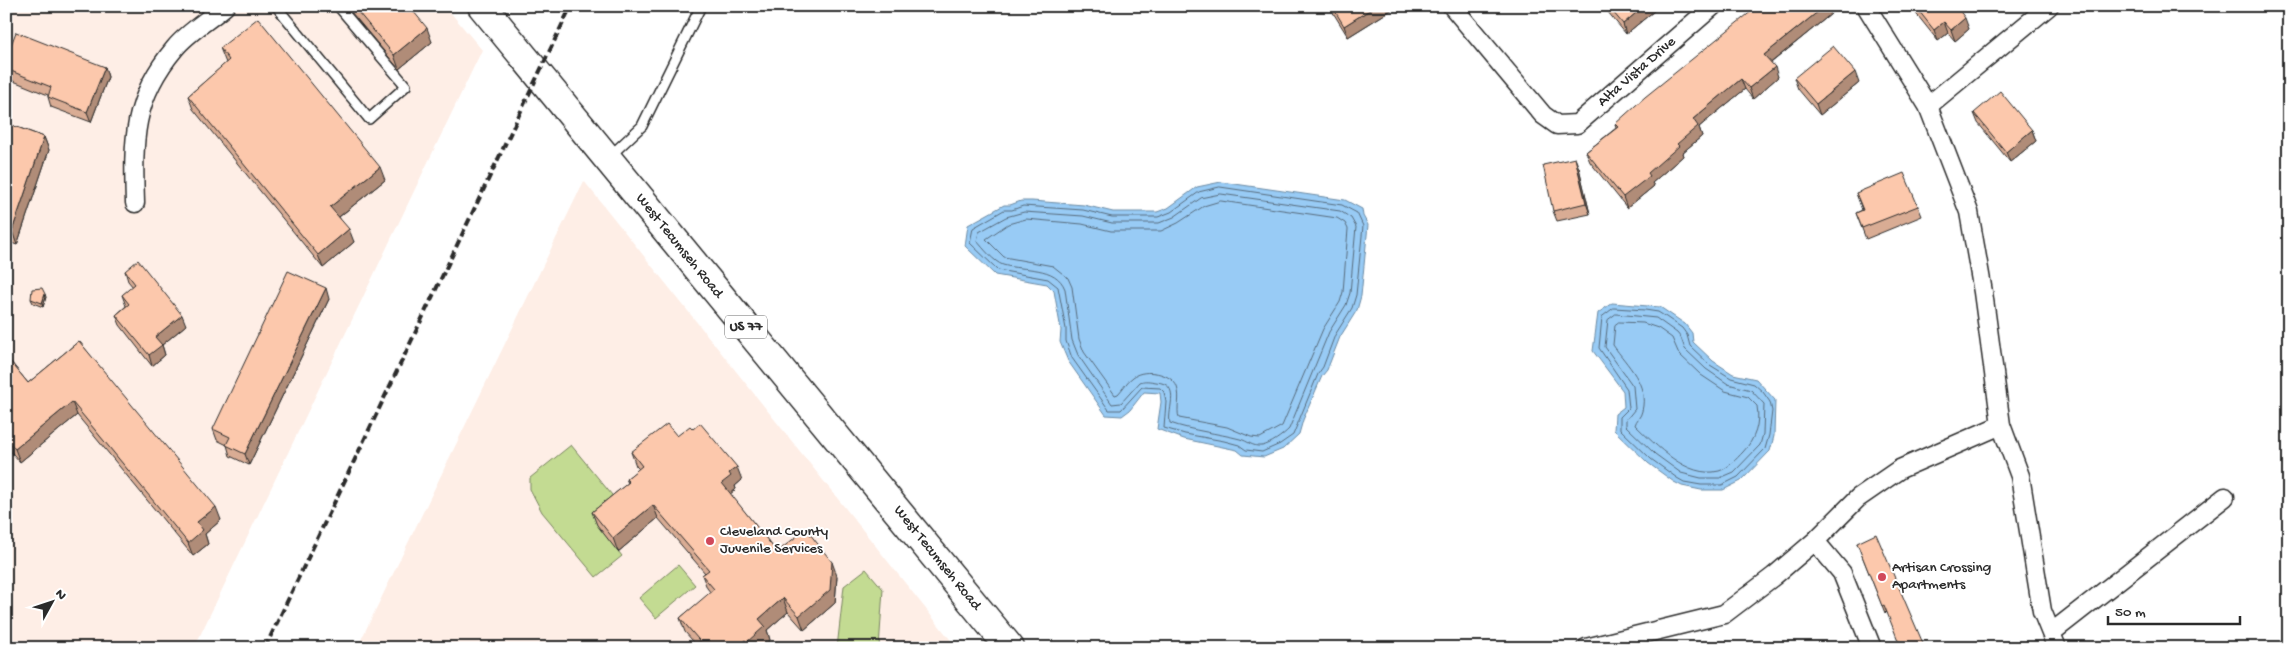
<svg xmlns="http://www.w3.org/2000/svg" width="2295" height="654" viewBox="0 0 2295 654" font-family="'Gochi Hand',sans-serif">
<style>
.built{fill:#feeee6}
.green{fill:#c3db92;stroke:#77835e}
.water{fill:#98cbf5;stroke:#6c8ba4}
.lines{fill:none;stroke-linecap:round;stroke-linejoin:round}
.shore{stroke:#576b7c;stroke-width:1}
.lane-casing{stroke:#2b2b2b;stroke-width:12}
.street-casing{stroke:#2b2b2b;stroke-width:21}
.primary-casing{stroke:#2b2b2b;stroke-width:31}
.lane{stroke:#fff;stroke-width:9}
.street{stroke:#fff;stroke-width:18}
.primary{stroke:#fff;stroke-width:28}
.rail{stroke:#2b2b2b;stroke-width:4;stroke-dasharray:8 4;stroke-linecap:butt}
.wall{fill:#d9ac94;stroke:#2b2b2b}
.shaded-wall{fill:#b08c78;stroke:#2b2b2b}
.building{fill:#fcc8ac;stroke:#2b2b2b}
.poi-dot{fill:#d1495b;stroke:#fff;stroke-width:2}
.labels{text-anchor:middle;dominant-baseline:central;stroke-width:4;stroke-linejoin:round;paint-order:stroke}
.shield{fill:#fff;stroke:#6b6b6b;stroke-width:1}
.shield-label{font-size:14px;font-weight:bold;fill:#2b2b2b}
.street-label{font-size:15px;fill:#2b2b2b;stroke:#fff}
.poi-label{font-size:15px;fill:#2b2b2b;stroke:#fff;text-anchor:start}
</style>
<rect width="100%" height="100%" fill="#fff"/>
<filter id="ink" filterUnits="userSpaceOnUse"><feTurbulence type="fractalNoise" baseFrequency=".02" numOctaves="2"/><feDisplacementMap in="SourceGraphic" scale="10" xChannelSelector="R" yChannelSelector="G"/><feConvolveMatrix kernelMatrix="1 2 1 2 8 2 1 2 1" color-interpolation-filters="sRGB"/></filter>
<g filter="url(#ink)">
<path class="built" d="M6,6H445L482,50L194,648H6Z
M584,181L957,648H357Z"/>
<path class="green" d="M571,445L621,506L598,525L622,556L596,577L542,512L530,489V478Z
M678,565L695,585L656,618L639,598Z
M866,569L883,589L879,648H837L844,586Z"/>
<path class="water" d="M1221,182L1345,200L1362,209L1363,216L1368,225L1361,296L1357,310L1340,337L1327,370L1322,376L1303,420L1299,434L1283,449L1264,457L1243,455L1237,450L1184,439L1157,429L1161,402L1160,393L1144,392L1130,410L1122,416L1106,415L1068,361L1060,342L1061,330L1054,291L1047,284L995,275L965,246L968,225L1004,205H1010L1021,201H1032L1084,205L1113,212H1157L1168,208L1197,187Z
M1612,303L1660,307L1685,324L1692,333L1693,342L1713,361L1733,374L1756,379L1775,400L1774,436L1770,451L1741,481L1723,490H1701L1682,486L1674,482L1648,463L1614,430L1615,414L1624,407L1623,391L1593,351L1598,313Z"/>
<g class="lines">
<path class="shore" d="M1220,187L1342,205L1357,213L1363,226L1356,295L1352,308L1335,335L1323,367L1318,374L1293,435L1280,444L1262,452L1246,450L1239,445L1224,441L1185,434L1164,428L1166,402L1164,392L1160,388L1142,387L1121,410H1109L1072,358L1066,341V329L1058,287L1048,279L998,270L970,243L973,228L1004,210H1012L1023,206L1083,210L1112,217H1158L1171,212L1199,192Z
M1221,194L1340,211L1351,218L1356,227L1350,293L1346,305L1329,332L1289,429C1282,436 1271,444 1262,446C1252,447 1248,441 1240,439C1217,433 1193,431 1170,423C1167,408 1182,384 1156,382C1150,381 1145,380 1140,382L1121,403L1112,404L1078,355L1072,340L1065,289C1056,265 1023,271 1003,265C994,262 983,248 977,241L979,232L1006,217L1024,212L1083,216L1112,223H1159L1174,217L1201,198Z
M1221,201L1337,218L1345,223L1348,229L1343,292L1340,302L1323,329L1282,426L1260,438L1251,437L1227,427L1179,418C1176,408 1181,398 1177,387C1172,373 1145,368 1133,377C1127,381 1123,389 1118,394L1115,395L1084,352L1079,339L1072,287L1068,278L1053,266L1004,257L986,239L1008,224L1026,219L1082,224L1111,231H1161L1178,223L1204,206Z
M1614,308L1645,310L1658,312L1666,317L1682,328L1687,335L1690,346L1710,365L1731,378L1754,384L1763,392L1770,402L1772,411L1769,435L1765,449L1738,477L1722,485H1701L1684,482L1677,478L1651,459L1620,429V417L1629,408L1627,389L1599,348L1602,317Z
M1616,314L1656,318L1677,333L1681,338L1685,349L1706,369L1728,384L1751,390L1764,404L1763,434L1760,445L1734,472L1720,478H1701L1681,473L1655,454L1626,426V420L1635,409L1633,386L1605,347L1608,320Z
M1619,322L1643,323L1658,328L1672,338L1679,354L1701,375L1725,391L1748,397L1757,406C1760,424 1755,439 1743,452C1736,459 1729,468 1719,471C1687,479 1656,445 1635,425C1636,420 1641,417 1642,411C1649,384 1627,365 1613,345L1615,325Z"/>
<g class="lane-casing">
<path id="lane" d="M276,6L369,119L406,86L338,6
M609,157L642,126L701,6"/>
</g>
<g class="street-casing">
<path id="street" d="M1452,6L1543,115L1557,125L1577,124L1713,6
M1866,6L1928,106L1969,212L1983,292L2001,425L1900,469L1858,498L1815,541L1842,573L1872,648
M1928,106L2049,6
M135,203C133,140 132,99 175,48C188,32 209,20 225,6
M2001,425L2020,476L2042,611L2057,648
M2051,633L2225,497
M1586,648L1724,614L1774,576L1815,541"/>
</g>
<g class="primary-casing">
<path id="primary" d="M482,6L1010,648"/>
</g>
<use href="#lane" class="lane"/>
<use href="#street" class="street"/>
<use href="#primary" class="primary"/>
<path class="rail" d="M265,648L571,6"/>
</g>
<path class="wall" d="M346,6H409L432,42L399,69Z
M1329,6H1396V7L1348,37Z
M1603,6H1660L1626,34Z
M1910,6H1956L1969,29L1955,41L1948,33L1938,41Z
M1831,14L1771,63L1778,77L1753,99L1745,89L1699,127L1702,136L1682,153L1683,156L1652,183L1654,186L1627,208L1590,162L1586,152L1616,128L1615,124Z
M220,48L385,180L339,217L354,242L323,268L193,109L188,96L226,63Z
M6,58L105,67L108,77L91,122L51,107L48,97V95L6,78Z
M1794,78L1859,83L1820,115L1798,89Z
M1974,113L2032,130L2036,141L2010,162L1978,123Z
M6,123L44,137L49,150L17,245L6,241Z
M1579,168L1590,214L1557,221L1553,211Z
M1856,193L1918,206L1922,216L1866,239L1856,213L1862,210Z
M125,271L186,325L162,345L165,355L152,366L120,325L116,315L126,306L122,295L133,287L128,281Z
M46,297L43,307L33,303L31,299Z
M329,299L249,465L230,456L227,445L217,440L213,429Z
M79,341L221,520L205,534L208,544L193,556L77,415L20,462L6,446V356L28,383Z
M677,436L742,480L735,486L736,489L730,494L777,552L837,576L835,603L804,630L788,612L767,630L770,640L761,648H699L685,632L680,618L711,593L707,588L702,575L705,573L658,518L618,552L597,525L592,512L628,483L626,479L639,469L636,466L631,452Z
M1857,543L1925,648L1886,612L1885,613Z"/>
<path class="shaded-wall" d="M1376,6L1396,7L1348,37L1344,26Z
M1644,6H1660L1626,34L1623,24Z
M1825,6H1828L1831,14L1768,65L1764,55Z
M1965,18L1969,29L1955,41L1951,30Z
M1944,22L1948,33L1938,41L1934,30Z
M427,28L432,42L399,69L394,55Z
M105,67L108,77L91,122L87,112Z
M1775,67L1778,77L1753,99L1749,88Z
M1855,72L1859,83L1820,115L1816,104Z
M1741,79L1745,89L1699,127L1702,136L1682,153L1683,156L1652,183L1654,186L1627,208L1623,197L1677,144L1693,119Z
M2032,130L2036,141L2010,162L2006,152Z
M44,137L49,150L17,245L12,231Z
M1575,158L1579,168L1590,214L1586,203Z
M380,167L385,180L335,220L330,207Z
M349,229L354,242L323,268L318,255Z
M326,288L329,299L249,465L245,454Z
M45,294L46,297L43,307L42,303Z
M182,315L186,325L162,345L165,355L152,366L149,355L155,337Z
M72,402L77,415L20,462L15,449Z
M737,467L742,480L735,486L736,489L727,497L722,483L729,473Z
M653,505L658,518L618,552L613,538Z
M216,507L221,520L205,534L208,544L193,556L188,543L197,522Z
M832,562L837,576L835,603L804,630L799,616Z
M783,598L788,612L767,630L770,640L761,648H749L747,642L759,619Z
M745,640L748,648H736Z"/>
<path class="building" d="M353,6H409L427,28L394,55Z
M1332,6H1376L1344,26Z
M1608,6H1644L1623,24Z
M1758,6H1825L1764,55L1775,67L1749,88L1741,79L1693,119L1698,126L1677,144L1679,146L1648,173L1650,176L1623,197L1586,152L1618,127L1615,124L1645,97Z
M1915,6H1956L1965,18L1951,30L1944,22L1934,30Z
M258,18L380,167L330,207L349,229L318,255L188,96L229,60L220,48Z
M16,32L105,67L87,112L48,97L51,87L6,69V58Z
M1833,46L1855,72L1816,104L1794,78Z
M2000,91L2032,130L2006,152L1974,113Z
M6,123L44,137L12,231L6,229Z
M1575,158L1586,203L1553,211L1543,165Z
M1904,173L1918,206L1862,228L1856,213L1863,210L1856,193Z
M138,260L182,315L155,337L162,345L149,355L116,315L129,304L122,295L135,284L125,271Z
M288,271L326,288L245,454L226,445L230,437L213,429Z
M42,288L45,294L42,303L31,299L32,289Z
M79,341L216,507L197,522L203,530L188,543L72,402L15,449L6,438V356L28,383Z
M700,423L737,467L729,473L731,476L722,483L777,552L806,529L832,562L830,590L799,616L783,598L759,619L765,626L747,642L745,640L736,648L704,646L680,618L714,589L702,575L709,570L653,505L613,538L592,512L629,482L626,479L642,466L631,452L667,424L677,436L690,426L693,429Z
M1876,534L1925,648H1901L1884,605L1882,606L1857,543Z"/>
</g>
<g class="poi-dot">
<circle cx="710" cy="541" r="5"/>
<circle cx="1882" cy="577" r="5"/>
</g>
<g class="labels">
<rect class="shield" x="725" y="315.5" width="42" height="23" rx="4"/>
<g class="shield-label">
<text x="746" y="327">US 77</text>
</g>
<g class="street-label">
<text transform="translate(1637 72) rotate(-41)">Alta Vista Drive</text>
<text transform="translate(679 246) rotate(51)">West Tecumseh Road</text>
<text transform="translate(937 558) rotate(51)">West Tecumseh Road</text>
</g>
<g class="poi-label">
<text x="720" y="532">Cleveland County<tspan x="720" dy="17">Juvenile Services</tspan></text>
<text x="1892" y="568">Artisan Crossing<tspan x="1892" dy="17">Apartments</tspan></text>
</g>
</g>
<rect width="2295" height="654" fill="none" stroke="#fff" stroke-width="25"/>
<rect x="12" y="12" width="2270" height="629" fill="none" stroke="#2b2b2b" stroke-width="2" filter="url(#ink)"/>
<g transform="translate(52 602) rotate(50)" stroke="#ffffff" stroke-width="4" paint-order="stroke">
<path d="M0-4L9 19L0 12L-9 19Z" fill="#2b2b2b"/>
<text y="-8" font-size="14" font-weight="bold" text-anchor="middle" fill="#2b2b2b">N</text>
</g>
<path d="M2108 616v8h132v-8" fill="none" stroke="#2b2b2b" stroke-width="2.5"/>
<text x="2115" y="616" font-size="15" fill="#2b2b2b" stroke="#ffffff" stroke-width="4" paint-order="stroke">50 m</text>
</svg>
